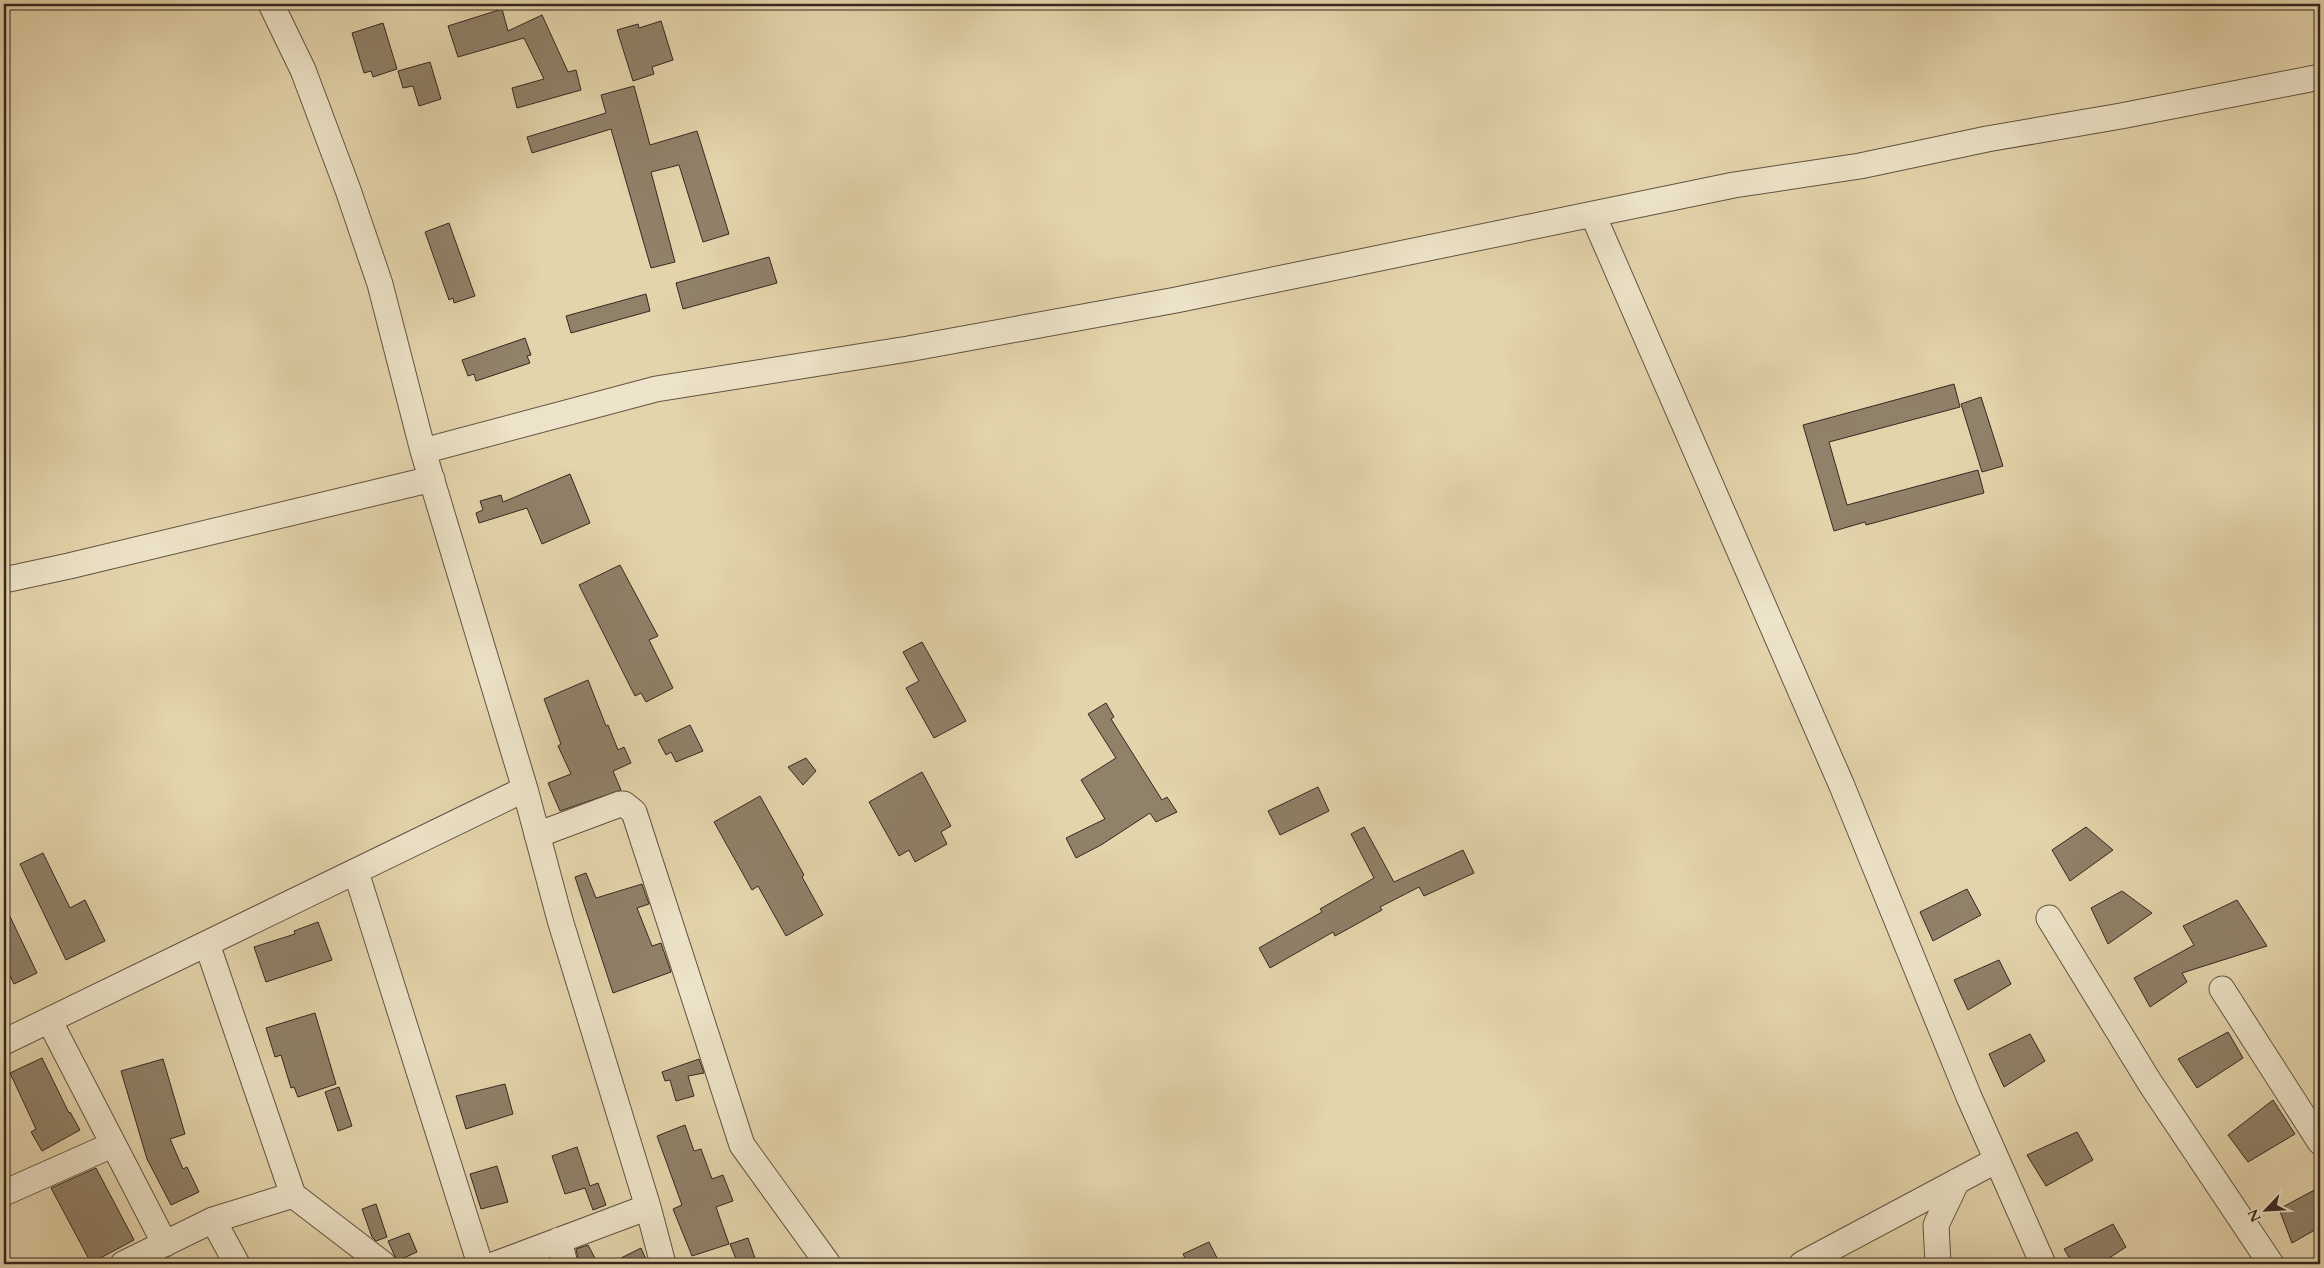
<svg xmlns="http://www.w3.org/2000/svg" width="2324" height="1268" viewBox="0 0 2324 1268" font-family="Cardo,serif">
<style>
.building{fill:#908169;stroke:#362821}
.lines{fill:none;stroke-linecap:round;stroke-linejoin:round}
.minor-casing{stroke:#625344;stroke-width:27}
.minor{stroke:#ede3c8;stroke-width:25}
</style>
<rect width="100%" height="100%" fill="#e4d4ab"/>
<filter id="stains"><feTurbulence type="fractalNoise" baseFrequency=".004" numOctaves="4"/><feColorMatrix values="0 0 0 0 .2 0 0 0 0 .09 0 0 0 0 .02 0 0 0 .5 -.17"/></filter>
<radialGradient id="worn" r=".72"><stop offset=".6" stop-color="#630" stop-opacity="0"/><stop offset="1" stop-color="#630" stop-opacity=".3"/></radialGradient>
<path class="building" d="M502,9L508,31L542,15L568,72L576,70L581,90L517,108L512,88L544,79L524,38L458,57L448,26Z
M661,21L673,60L652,67L654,74L633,81L617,30L638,24L639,28Z
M383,23L397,69L373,77L371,71L364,73L352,33Z
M430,62L441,99L419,106L413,86L403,88L398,71Z
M634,86L650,145L697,131L729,234L703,242L679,165L651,172L675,262L651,268L611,129L532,153L527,137L606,113L601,95Z
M449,223L475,296L454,303L453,298L449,300L425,232Z
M769,257L777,283L683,309L676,283Z
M646,294L650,311L571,333L566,316Z
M525,338L531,355L527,356L530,363L476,381L474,374L468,376L462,360Z
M1954,384L1960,407L1829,442L1847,505L1978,470L1984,493L1866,525L1865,522L1834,531L1803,425Z
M1981,397L2003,466L1982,472L1961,404Z
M570,474L590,523L542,544L527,508L479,523L476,513L483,510L480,501L501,495L503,502Z
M620,565L658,636L649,640L673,688L646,702L641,693L635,696L579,585Z
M922,642L966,721L934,738L906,688L919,681L903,652Z
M588,680L606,726L608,725L618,750L624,747L631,763L613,771L621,790L560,811L548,783L571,774L558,746L561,744L544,699Z
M1106,703L1114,717L1111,719L1162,800L1167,797L1177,812L1156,822L1150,813L1101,845L1076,858L1066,838L1105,819L1081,780L1116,758L1088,714Z
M690,725L703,751L676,762L671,752L666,755L658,740Z
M806,758L816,771L803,785L788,767Z
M922,772L951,826L941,832L947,844L915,862L909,850L899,856L869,802Z
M1318,787L1329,811L1280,835L1268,811Z
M760,796L804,875L802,877L823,915L786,936L758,886L752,890L714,822Z
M1364,827L1394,882L1463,850L1474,873L1424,896L1419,887L1380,907L1382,910L1335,936L1333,932L1270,968L1259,948L1322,912L1320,909L1374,878L1351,834Z
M2086,827L2113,850L2070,881L2052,850Z
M43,853L70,908L85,900L105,941L66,960L20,864Z
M586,873L596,898L642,884L649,904L637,908L652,946L661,943L671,972L613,993L575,877Z
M1967,889L1981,915L1933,941L1920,912Z
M2122,891L2152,913L2108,944L2091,908Z
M2237,900L2267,946L2182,973L2187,982L2150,1007L2134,978L2194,945L2183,926Z
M4,904L37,973L14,984L4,964Z
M318,922L332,960L266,982L254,947L295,934L294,931Z
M1999,960L2011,984L1968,1010L1954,980Z
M315,1013L336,1084L298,1097L294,1087L291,1088L281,1055L275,1057L266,1028Z
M2228,1032L2243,1058L2197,1088L2178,1059Z
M2030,1034L2045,1061L2004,1087L1989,1054Z
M42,1058L69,1113L70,1112L80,1130L42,1151L31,1132L36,1129L10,1073Z
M163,1059L185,1134L170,1139L183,1169L187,1167L199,1192L171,1205L147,1159L121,1071Z
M699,1059L704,1073L688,1076L694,1096L676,1101L670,1080L665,1081L662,1072Z
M505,1084L513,1114L466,1129L456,1096Z
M339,1087L352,1126L338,1131L325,1092Z
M2273,1100L2295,1134L2248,1162L2228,1135Z
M685,1125L694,1151L701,1149L712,1179L723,1175L733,1201L716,1207L729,1244L692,1256L673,1209L682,1205L657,1136Z
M2077,1132L2093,1160L2046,1186L2027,1155Z
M577,1147L590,1186L598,1183L606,1205L593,1210L585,1188L565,1194L552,1156Z
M497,1166L508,1202L481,1209L470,1174Z
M96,1168L134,1240L91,1263L51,1188Z
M2320,1187V1227L2292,1243L2279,1209Z
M376,1204L387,1237L376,1241L372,1237L362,1209Z
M2113,1224L2126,1247L2100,1264H2073L2064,1249Z
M409,1233L417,1252L397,1261L388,1241Z
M748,1238L757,1264H738L730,1244Z
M1209,1242L1220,1264H1188L1183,1254Z
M588,1245L598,1264H579L576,1249Z
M641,1248L648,1264H609Z"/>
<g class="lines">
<g class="minor-casing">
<path id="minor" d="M271,4L303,70L348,190L380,284L423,451L525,789L560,920L648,1207L663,1264
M1593,215L1842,786L1969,1097L2043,1264
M423,451L656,389L908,349L1176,300L1734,185L1860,166L1987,139L2121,116L2320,77
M4,580L69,566L432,479
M537,835L620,804H624L634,812L742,1145L828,1264
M356,872L480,1264
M2049,918L2150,1083L2271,1264
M207,944L293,1195L383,1264
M2222,989L2320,1142
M49,1020L165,1244
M4,1042L525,789
M4,1193L112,1145
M213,1220L237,1264
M559,1240L565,1264
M123,1264L213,1220L293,1195
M496,1264L648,1207
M1802,1264L1997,1160
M1938,1264L1936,1225L1957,1181"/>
</g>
<use href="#minor" class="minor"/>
</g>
<rect width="2324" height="1268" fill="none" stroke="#e4d4ab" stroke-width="20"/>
<rect x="5" y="5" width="2314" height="1258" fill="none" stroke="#362821" stroke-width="2.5"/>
<rect x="10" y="10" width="2304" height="1248" fill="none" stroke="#362821"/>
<g transform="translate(2266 1210) rotate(245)" stroke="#ede3c8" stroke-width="4" paint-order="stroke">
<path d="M0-4L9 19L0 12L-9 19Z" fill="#362821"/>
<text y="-8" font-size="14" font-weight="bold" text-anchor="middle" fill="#362821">N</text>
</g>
<rect width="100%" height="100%" filter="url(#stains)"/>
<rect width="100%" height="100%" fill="url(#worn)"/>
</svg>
